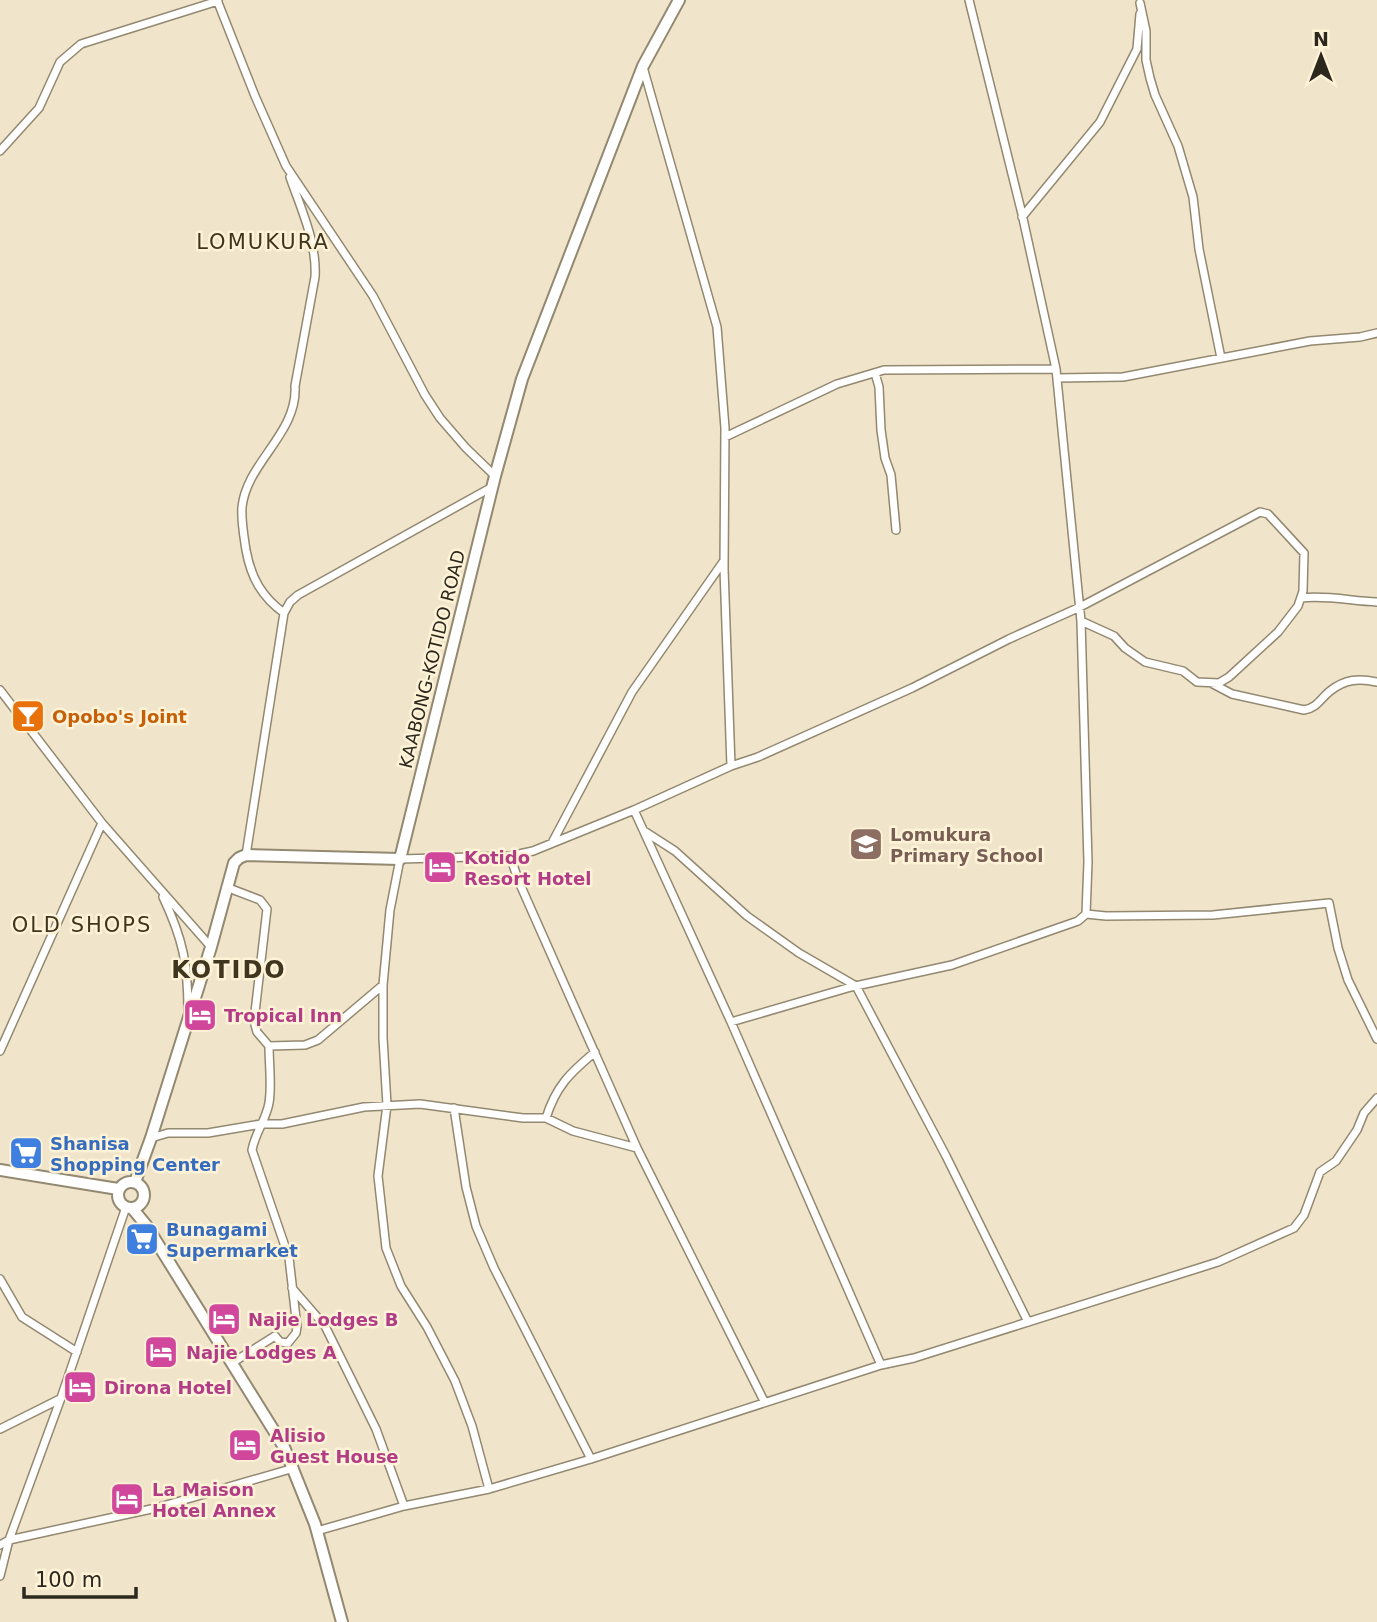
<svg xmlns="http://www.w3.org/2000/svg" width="1377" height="1622" viewBox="0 0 1377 1622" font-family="'DejaVu Sans',sans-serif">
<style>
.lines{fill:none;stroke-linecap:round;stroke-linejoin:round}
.street-casing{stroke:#938870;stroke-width:10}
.secondary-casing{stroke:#938870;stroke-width:14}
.street{stroke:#fff;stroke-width:7}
.secondary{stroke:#fff;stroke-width:10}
.labels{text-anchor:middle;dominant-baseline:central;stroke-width:5;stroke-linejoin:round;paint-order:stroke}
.street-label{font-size:18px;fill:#2d281e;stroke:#fef2d7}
.food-label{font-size:18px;font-weight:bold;fill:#c56008;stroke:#fef2d7;text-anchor:start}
.education-label{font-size:18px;font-weight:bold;fill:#785e54;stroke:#fef2d7;text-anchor:start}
.hotel-label{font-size:18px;font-weight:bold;fill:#b23c85;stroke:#fef2d7;text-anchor:start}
.shop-label{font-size:18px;font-weight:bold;fill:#366cbe;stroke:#fef2d7;text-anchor:start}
.quarter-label{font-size:21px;letter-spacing:2px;fill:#3f3620;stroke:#fef2d7}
.district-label{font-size:24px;font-weight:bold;letter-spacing:2px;fill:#3f3620;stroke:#fef2d7}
</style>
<rect width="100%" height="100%" fill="#f0e5ca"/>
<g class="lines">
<g class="street-casing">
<path id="street" d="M217,0L255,96L286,166L373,296L425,395L440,418L466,448L495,476
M1140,3L1146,31V60L1150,78L1155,95L1178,146L1193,197L1199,249L1221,358
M643,67L717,327L725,428L724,569L731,766
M0,151L39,108L60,62L81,44L218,1
M1022,217L1100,122L1137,49L1140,14
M875,373L879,387L881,430L885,458L891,475L896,530
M1057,378L1123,377L1310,341L1360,337L1377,333
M725,437L837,384L884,370L1056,369
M1301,598C1327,595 1351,601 1377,602
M284,613C262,597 251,578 246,550C244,537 241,521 242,507C247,462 298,433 295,386L315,277C317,242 301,209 290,177
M1213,684L1232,694L1304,710C1317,708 1320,699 1330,691C1345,679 1359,678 1377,682
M0,690L102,823L211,947
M634,810L731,1022L881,1365
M644,831L675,851L747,916L799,953L856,986L946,1156L1028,1322
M553,841L632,692L723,562
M246,855L284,613L290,602L298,595L492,487
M510,856L519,882L637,1148L764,1401
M226,887L260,900L267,909L254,1021L257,1032L269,1046C269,1064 272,1085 269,1103C266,1120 255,1133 252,1150L289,1258L297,1327L296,1333L288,1343L280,1342L275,1336L232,1363
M163,897C183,939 188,964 188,1011
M1086,914L1106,916L1213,915L1329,903L1338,948L1348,980L1377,1039
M731,1022L851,987L952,965L1078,921L1086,914L1088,862L1081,621L1056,369L1022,214L969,0
M269,1046L305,1045L318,1040L383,985
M0,1051L102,823
M454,1108L466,1187L476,1226L494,1268L591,1459
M546,1118C556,1086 570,1073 595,1052
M151,1138L168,1133H208L261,1124H282L364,1107L420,1104L523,1118H546L573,1131L637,1148
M0,1279L22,1317L77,1352
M292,1288L325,1326L376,1429L404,1506
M0,1429L60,1399
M489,1489L472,1426L455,1381L427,1327L401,1286L386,1248L378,1176L387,1105L383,1038V985L390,910L400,859L510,856L533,851L634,810L731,766L758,757L912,688L1009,639L1080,607L1260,512L1268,514L1304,553L1303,591L1298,606L1278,632L1229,677L1219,683L1197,682L1183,671L1145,662L1125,648L1114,636L1081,621
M317,1531L404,1506L489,1489L591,1459L881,1365L914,1358L1218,1262L1294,1228L1304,1215L1320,1172L1336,1161L1357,1130L1364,1113L1377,1098
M0,1545L9,1540L156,1508L294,1468
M0,1576L9,1540L61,1398L126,1207"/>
</g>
<g class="secondary-casing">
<path id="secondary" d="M0,1170L118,1189
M135,1182L151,1138L211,947L234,863L239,858L246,855L400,859L495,476L522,379L643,66L679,0
M118 1195a13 13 0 1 1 26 0a13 13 0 1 1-26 0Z
M132,1208L146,1225L284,1447L315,1524L342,1622"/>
</g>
<use href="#street" class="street"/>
<use href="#secondary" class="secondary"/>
</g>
<defs>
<g id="bar-square" transform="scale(1.75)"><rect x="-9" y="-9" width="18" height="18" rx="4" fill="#e8710a" stroke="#fef2d7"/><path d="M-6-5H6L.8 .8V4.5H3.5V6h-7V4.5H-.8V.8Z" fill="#fff"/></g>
<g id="school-square" transform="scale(1.75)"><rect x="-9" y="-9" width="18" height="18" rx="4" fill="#8d6e63" stroke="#fef2d7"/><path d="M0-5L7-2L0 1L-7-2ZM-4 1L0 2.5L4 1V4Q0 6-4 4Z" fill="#fff"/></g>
<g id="hotel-square" transform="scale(1.75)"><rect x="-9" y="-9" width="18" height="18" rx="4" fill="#d1479c" stroke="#fef2d7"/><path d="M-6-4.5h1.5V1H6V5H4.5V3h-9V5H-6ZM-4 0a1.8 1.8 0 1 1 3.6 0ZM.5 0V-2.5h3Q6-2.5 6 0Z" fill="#fff"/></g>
<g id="supermarket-square" transform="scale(1.75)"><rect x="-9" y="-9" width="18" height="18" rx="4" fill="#3f7fe0" stroke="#fef2d7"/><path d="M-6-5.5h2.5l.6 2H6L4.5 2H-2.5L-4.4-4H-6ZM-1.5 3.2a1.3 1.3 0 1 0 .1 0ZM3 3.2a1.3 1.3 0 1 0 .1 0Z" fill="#fff"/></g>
</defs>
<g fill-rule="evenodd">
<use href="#bar-square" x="28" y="716"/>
<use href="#school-square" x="866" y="844"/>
<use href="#hotel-square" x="440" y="867"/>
<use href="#hotel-square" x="200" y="1015"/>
<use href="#supermarket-square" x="26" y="1153"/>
<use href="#supermarket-square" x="142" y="1239"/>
<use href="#hotel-square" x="224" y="1319"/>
<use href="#hotel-square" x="161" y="1352"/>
<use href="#hotel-square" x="80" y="1387"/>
<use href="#hotel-square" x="245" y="1445"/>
<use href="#hotel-square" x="127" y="1499"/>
</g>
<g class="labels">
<g class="street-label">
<text transform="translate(432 659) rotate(-76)">KAABONG-KOTIDO ROAD</text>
</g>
<g class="food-label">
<text x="52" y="716">Opobo's Joint</text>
</g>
<g class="education-label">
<text x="890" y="834">Lomukura<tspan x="890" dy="21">Primary School</tspan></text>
</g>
<g class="hotel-label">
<text x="464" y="857">Kotido<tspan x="464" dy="21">Resort Hotel</tspan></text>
<text x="224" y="1015">Tropical Inn</text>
<text x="248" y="1319">Najie Lodges B</text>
<text x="186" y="1352">Najie Lodges A</text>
<text x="104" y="1387">Dirona Hotel</text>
<text x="270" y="1435">Alisio<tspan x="270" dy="21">Guest House</tspan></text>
<text x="152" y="1489">La Maison<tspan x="152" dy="21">Hotel Annex</tspan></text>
</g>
<g class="shop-label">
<text x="50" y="1143">Shanisa<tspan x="50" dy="21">Shopping Center</tspan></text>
<text x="166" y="1229">Bunagami<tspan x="166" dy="21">Supermarket</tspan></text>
</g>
<g class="quarter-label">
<text x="263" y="242">LOMUKURA</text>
<text x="82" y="925">OLD SHOPS</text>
</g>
<g class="district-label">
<text x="229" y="970">KOTIDO</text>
</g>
</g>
<g transform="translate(1321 56)" stroke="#fef2d7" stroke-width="5" paint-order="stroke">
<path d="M0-5L12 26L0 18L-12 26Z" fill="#2d281e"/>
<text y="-10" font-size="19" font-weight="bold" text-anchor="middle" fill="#2d281e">N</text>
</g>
<path d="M24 1587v10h112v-10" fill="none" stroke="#2d281e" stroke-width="3.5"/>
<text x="35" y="1587" font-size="21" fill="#2d281e" stroke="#fef2d7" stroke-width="5" paint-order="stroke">100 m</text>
</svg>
